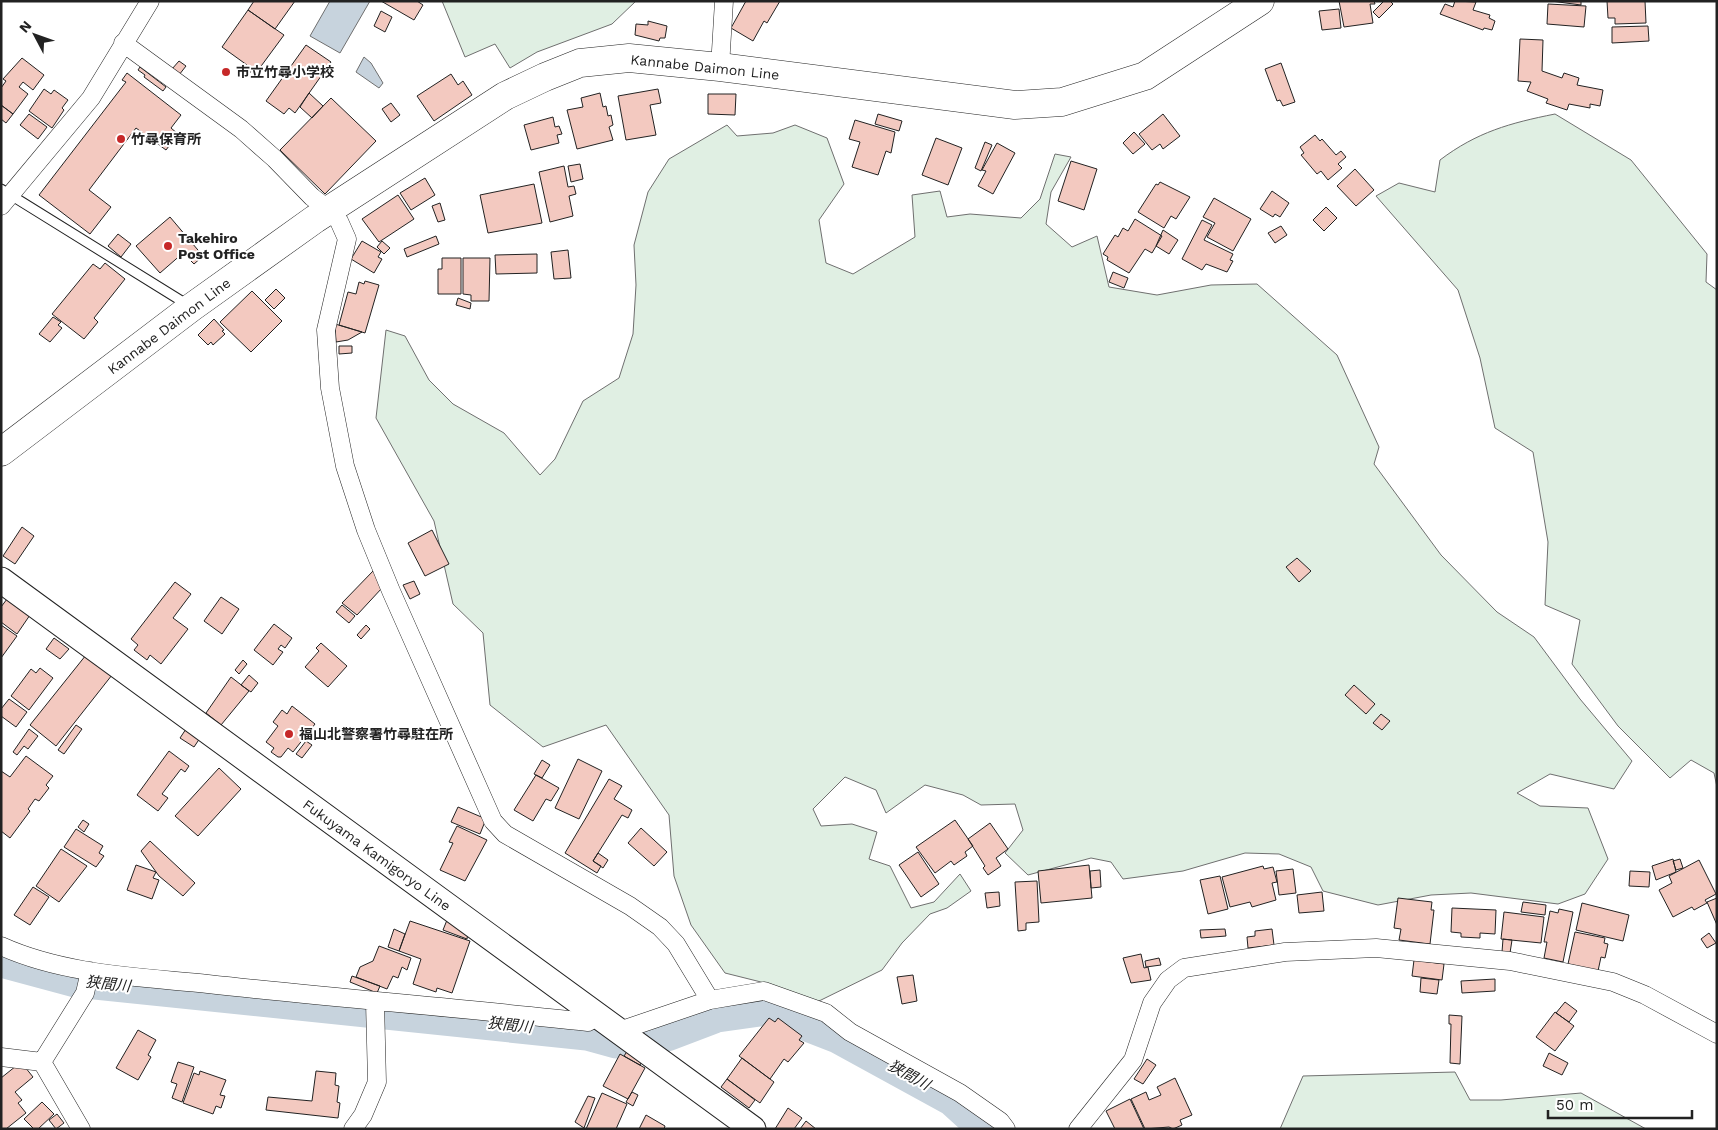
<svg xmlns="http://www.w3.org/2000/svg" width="1718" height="1130" viewBox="0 0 1718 1130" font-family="'Work Sans','Noto Sans JP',sans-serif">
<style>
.green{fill:#e0efe3;stroke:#6f6f6f}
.water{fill:#c7d3dd;stroke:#6f6f6f}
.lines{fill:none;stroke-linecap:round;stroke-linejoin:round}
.river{stroke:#c7d3dd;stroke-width:35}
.building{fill:#f3c9c0;stroke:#222}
.service-casing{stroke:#222;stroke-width:11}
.minor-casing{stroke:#222;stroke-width:19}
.secondary-casing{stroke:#222;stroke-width:27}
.primary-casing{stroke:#222;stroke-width:29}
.service{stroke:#fff;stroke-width:9}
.minor{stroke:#fff;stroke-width:18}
.secondary{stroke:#fff;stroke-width:25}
.primary{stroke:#fff;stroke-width:28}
.poi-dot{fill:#c62828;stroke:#fff;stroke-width:2}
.labels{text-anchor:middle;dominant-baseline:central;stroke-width:4;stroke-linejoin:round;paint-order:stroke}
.street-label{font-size:14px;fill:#222;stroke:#fff}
.poi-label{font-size:14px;font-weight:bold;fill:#222;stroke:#fff;text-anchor:start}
.water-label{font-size:15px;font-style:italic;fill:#222;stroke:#fff}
</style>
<rect width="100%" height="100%" fill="#fff"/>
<path class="green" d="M442,1H636L612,24L537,52L510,68L495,44L465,57Z
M1555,114L1631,160L1707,254L1706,282L1717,290V787L1714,773L1691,760L1670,778L1618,726L1572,664L1580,620L1545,605L1548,542L1533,452L1495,428L1480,358L1458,290L1376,196L1399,183L1435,192L1440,160C1477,132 1510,123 1555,114Z
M727,125L737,136L773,133L795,125L827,138L844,184L819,220L826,263L853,274L915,237L912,195L940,191L947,217L970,214L1021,218L1040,199L1055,154L1071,157L1051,192L1046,224L1072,247L1097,236L1109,287L1157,295L1211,285L1257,284L1337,355L1379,447L1374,464L1441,555L1497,612L1534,637L1580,699L1632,761L1614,789L1550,774L1517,793L1540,806L1588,808L1608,859L1585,894L1558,904L1471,893L1431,895L1378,905L1323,891L1311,867L1279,854L1245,853L1183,871L1123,879L1111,862L1091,858L1028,875L1005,853L1023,830L1015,804L981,805L963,795L925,785L886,813L876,790L845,777L813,809L821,826L852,824L877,832L869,859L890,866L911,908L934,902L960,874L971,891L947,908L930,914L902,943L882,970L817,1002L769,984L725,973L691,925L674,876L669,815L606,725L543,747L490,705L483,633L453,604L434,521L376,418L386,330L405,336L429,380L453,404L504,433L540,475L555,459L583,401L619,378L633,334L636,285L634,245L648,192L669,159Z
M1455,1072L1470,1100H1501L1581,1093L1646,1129H1280L1303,1076Z"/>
<path class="water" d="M330,1H370L340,53L310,36Z
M364,57L371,63L383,83L379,88L356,72Z"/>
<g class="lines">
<path class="river" d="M1,960L76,980L587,1033L616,1041L667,1034L717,1015L766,1008L838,1036L953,1099L986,1129"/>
</g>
<path class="building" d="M254,1H295L275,29L248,10Z
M381,1H417L423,5L414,20Z
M746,1H780L767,23L764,21L753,41L731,28Z
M1339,1H1374L1375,4H1370L1373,23L1344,27Z
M1384,1H1390L1393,4L1379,18L1373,12Z
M1455,1L1476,2L1473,10L1490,15L1489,18L1495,21L1492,30L1484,28L1483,30L1440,14L1445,4L1453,7Z
M1551,1H1581V5Z
M1607,1H1645L1646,23L1615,24V18H1608Z
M1548,4L1586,6L1584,27L1547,24Z
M1339,9L1341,28L1322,30L1319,11Z
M248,10L284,35L256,73L252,70L248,75L243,71L247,65L222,47Z
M381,11L392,17L385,32L374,26Z
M648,21L667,26L665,38H660L659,41L635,35L636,24L648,25Z
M1648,26L1649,41L1612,43V27Z
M1520,39L1543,40L1542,71L1562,78L1564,73L1579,78L1577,85L1603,90L1600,106L1590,104V108L1569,104L1567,110L1546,103L1548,99L1527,91L1531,82L1518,81Z
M306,45L331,62L295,113L289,108L284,114L266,101Z
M22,58L44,75L33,90L23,82L19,87L28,94L13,114L1,105V88L6,81L3,79Z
M179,61L186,66L179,75L172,69Z
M1281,63L1295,102L1283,106L1280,100L1277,101L1265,69Z
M140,67L166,87L163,91L144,77L145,75L138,70Z
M127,73L181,115L171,128L178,134L166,150L136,128L89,190L111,207L90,234L39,195L126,82L122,80Z
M451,74L458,85L463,81L472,95L434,121L417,96Z
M44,89L51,94L54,90L68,100L62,108L64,110L52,128L29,111Z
M658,89L661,103L650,105L656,135L626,140L618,96Z
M309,93L323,106L312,118L300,107Z
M600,93L603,107L606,106L608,116L611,115L613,125L609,127L613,140L577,149L567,110L583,107L581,98Z
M708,94H736L735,115L708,114Z
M331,98L376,141L325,194L280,150Z
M391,103L400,115L391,122L382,109Z
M1,105L13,114L6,123L1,119Z
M29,114L47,127L38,139L20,125Z
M878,114L902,121L899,131L875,124Z
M1163,114L1180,136L1163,149L1160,144L1152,150L1139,134Z
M553,117L555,127L559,126L562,134L557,135L559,143L531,150L524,125Z
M855,120L895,132L891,153L886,151L878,175L852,167L860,142L849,139Z
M1134,132L1145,144L1133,154L1123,143Z
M1315,135L1320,141L1322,139L1336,155L1341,151L1346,157L1338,164L1342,168L1328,180L1321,171L1317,174L1301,155L1304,153L1300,147Z
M936,138L962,148L948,185L922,175Z
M985,142L992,145L981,171L975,168Z
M997,143L1015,153L993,194L978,186L986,171L982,170Z
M1071,161L1097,169L1084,210L1058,201Z
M580,164L583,179L571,182L568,166Z
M564,166L568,187L574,186L576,194L569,196L573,216L550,222L539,172Z
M1355,169L1374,190L1356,206L1337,186Z
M425,178L435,195L411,210L400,193Z
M1160,182L1190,197L1176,219L1171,216L1164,228L1138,212L1156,184L1158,185Z
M534,184L542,223L488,233L480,195Z
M1272,191L1289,203L1280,217L1275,214L1273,217L1260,209Z
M398,195L414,219L379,242L362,219Z
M1214,198L1251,219L1233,251L1207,237L1215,223L1203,217Z
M440,203L445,220L438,222L432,206Z
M1326,207L1337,218L1324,231L1313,220Z
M170,217L203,256L194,264L183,253L160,273L136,246Z
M1135,219L1162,236L1152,253L1145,249L1129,273L1107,260L1108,257L1103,254L1115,235L1118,237L1123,228L1128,231Z
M1202,220L1212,225L1204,240L1233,254L1230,260L1233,261L1227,272L1206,264L1202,270L1182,259Z
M1281,226L1287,235L1275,243L1268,233Z
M1163,230L1178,240L1169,254L1156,246Z
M118,234L131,244L121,257L108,246Z
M436,236L439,244L407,257L404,249Z
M362,241L381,252L378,257L382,259L374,273L351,259Z
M382,241L390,248L384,254L377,247Z
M568,250L571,278L554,279L551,252Z
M537,254V273L496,274L495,255Z
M442,258H461V294H438V269H442Z
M463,258H490L489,301H471V295L463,294Z
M105,263L125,279L94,318L98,322L84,339L52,314L93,264L100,269Z
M1113,272L1128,278L1124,288L1109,282Z
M365,281L379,285L365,333L339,325L348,292L356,294L359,282L364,284Z
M276,289L285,298L274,309L265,300Z
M252,291L282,321L251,352L220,322Z
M458,298L471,303L470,309L456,305Z
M53,317L61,322L58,325L62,328L50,342L39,334Z
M214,319L224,330L222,331L225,334L213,345L211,342L208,345L198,335Z
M335,324L362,332L348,340L336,342Z
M339,346H352V353L339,354Z
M22,527L34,536L15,564L3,556Z
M432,530L449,564L425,576L408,543Z
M1297,558L1311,571L1299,582L1286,567Z
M374,570L382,588L357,615L342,603Z
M414,581L420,594L410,599L403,585Z
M175,582L191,594L173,618L188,629L161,664L150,655L147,660L134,650L138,645L131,639Z
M221,597L239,609L222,634L204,621Z
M7,599L30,615L17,634L1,622V607Z
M342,605L355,616L349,623L336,612Z
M274,624L292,638L285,648L281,645L278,649L283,652L273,665L254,650Z
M1,625L17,636L1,658Z
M366,625L370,629L361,639L357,635Z
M54,638L69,649L60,659L46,649Z
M321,643L347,666L328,687L305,667L319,651L316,648Z
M86,655L112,675L56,746L30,725Z
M243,660L247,664L239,674L235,670Z
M40,668L53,678L29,710L11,696L31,669L36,673Z
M249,675L258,683L251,692L241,685Z
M231,677L249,691L221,725L206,713Z
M1354,685L1375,704L1366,714L1345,695Z
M9,699L27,712L16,727L1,716V709Z
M292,706L315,724L293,752L288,748L281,757H278L271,752L274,748L266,742L278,726L273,722L282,710L287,714Z
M1381,714L1390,721L1382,730L1373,723Z
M76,725L82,729L64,754L58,750Z
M29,729L38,736L28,749L24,746L17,755L13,752Z
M186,729L200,738L194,747L180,738Z
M306,741L312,745L302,758L296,754Z
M169,751L189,766L185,772L181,769L162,794L168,798L158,811L137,795Z
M26,756L53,776L46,785L49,788L39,801L35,799L28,809L30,811L10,838L1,831V771L10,777Z
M578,759L602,771L579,819L555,808Z
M542,760L550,765L542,778L534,774Z
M219,768L241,789L198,836L175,816Z
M536,775L559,788L551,801L546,799L533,821L514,810Z
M609,779L622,786L614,799L632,810L628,818L622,815L593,861L601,866L597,873L565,853Z
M458,807L486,819L480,834L451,822Z
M83,820L89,824L84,832L78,827Z
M955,820L973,846L965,852L967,856L954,865L951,861L935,873L916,847Z
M990,823L1008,849L996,858L1001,866L988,875L983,868L985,866L968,839Z
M457,826L487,840L465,881L440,870L453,843L449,842Z
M641,828L667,852L654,866L628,843Z
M76,829L103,846L99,853L104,856L96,867L64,847Z
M150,841L195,883L183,896L159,876L141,851Z
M61,849L87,866L59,902L36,886Z
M918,852L939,884L921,897L899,865Z
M598,853L608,860L603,868L593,861Z
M1673,859L1676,872L1656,880L1652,866Z
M1680,859L1683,868L1676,870L1673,861Z
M1699,860L1716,894L1705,900L1707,903L1694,910L1692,907L1673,917L1659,890L1672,883L1669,876Z
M136,865L156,872L153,878L159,880L152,899L127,890Z
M1089,865L1092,898L1041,903L1038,871Z
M1263,866L1264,869L1273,867L1277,882L1272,883L1276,900L1252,907L1250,902L1230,907L1222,877Z
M1293,869L1296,893L1279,895L1276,871Z
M1100,870L1101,887L1091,888L1090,871Z
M1630,871L1650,872L1649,887L1629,886Z
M1220,876L1228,909L1208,914L1200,880Z
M1037,881L1039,922L1026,923V930L1018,931L1015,882Z
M33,887L49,897L30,925L14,915Z
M999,892L1000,906L987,908L985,893Z
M1322,892L1324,911L1299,913L1297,895Z
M1398,898L1432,902L1431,910H1434L1430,944L1399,940L1401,929L1394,928Z
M1717,898V925L1707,902Z
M1523,902L1546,905L1545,915L1521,912Z
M1582,903L1629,915L1623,941L1576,930Z
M1452,908L1496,910L1495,934L1480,933V938L1461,937V933L1451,932Z
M1559,909L1573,912L1563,962L1544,958L1547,942H1544L1550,911L1558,913Z
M1504,912L1544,917L1541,943L1501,939Z
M447,920L468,933L467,939L443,930Z
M410,921L470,941L452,993L437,988L436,992L413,984L421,959L399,951Z
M394,929L405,934L399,951L388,947Z
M1225,929L1226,936L1201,938L1200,930Z
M1272,929L1274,945L1248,948L1247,937L1255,936V931Z
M1575,932L1605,938L1604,943L1608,944L1605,958L1601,957L1598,971L1568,964Z
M1709,933L1716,943L1707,948L1701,939Z
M1503,939L1512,940L1510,953L1502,952Z
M379,946L411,958L407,970L402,967L398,978L393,976L387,989L356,977L360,967L373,961Z
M1141,954L1144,968L1148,967L1151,980L1131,983L1123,958Z
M1159,958L1161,965L1146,967L1145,961Z
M1414,960L1444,964L1442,980L1412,976Z
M913,975L917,1001L902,1004L897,977Z
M352,976L380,986L377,993L350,982Z
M1421,978L1439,980L1437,994L1420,992Z
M1495,979V991L1462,993L1461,981Z
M1565,1002L1577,1011L1569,1022L1556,1013Z
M1555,1012L1574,1026L1555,1051L1536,1037Z
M1449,1015L1462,1016L1460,1064L1450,1063L1451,1024H1449Z
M769,1018L775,1022L778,1018L802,1036L799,1040L804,1043L788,1062L784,1059L770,1079L739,1056Z
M138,1030L156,1040L148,1055L151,1057L138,1080L116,1068Z
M628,1050L642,1061L640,1065L624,1056Z
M1549,1053L1568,1063L1562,1075L1543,1066Z
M620,1054L645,1068L628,1099L603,1086Z
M742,1058L774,1082L760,1103L727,1079Z
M1147,1059L1156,1065L1143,1084L1134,1079Z
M21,1062L33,1077L15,1092L22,1100L18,1103L26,1113L6,1129H1V1078Z
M178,1062L194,1067L182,1102L172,1098L177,1084L171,1082Z
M200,1071L226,1080L220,1095L225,1096L221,1108L216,1106L213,1114L183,1103L194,1073L199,1075Z
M316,1071L336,1073L335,1085L339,1086L337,1102L340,1103L338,1118L266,1110L268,1097L312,1101Z
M1175,1078L1192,1115L1180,1120L1182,1125L1173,1129L1169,1127L1145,1129L1131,1099L1146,1092L1149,1100L1161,1095L1157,1087Z
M727,1079L755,1100L749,1108L721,1087Z
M632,1092L638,1095L633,1106L626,1102Z
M602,1093L627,1104L616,1129H586Z
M588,1096L595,1098L584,1128L575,1122Z
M1130,1099L1144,1129H1115L1106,1111Z
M42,1102L54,1114L38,1129H34L24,1119Z
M788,1108L802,1118L794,1129H775Z
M57,1114L64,1123L56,1129L49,1120Z
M646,1115L665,1126L664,1129H639Z
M806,1121L816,1129H800Z"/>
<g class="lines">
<g class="service-casing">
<path id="service" d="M1,189L188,305"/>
</g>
<g class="minor-casing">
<path id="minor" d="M123,43L241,129L275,159L312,197L329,210L339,221L347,239L326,330L330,388L345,466L366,530L391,591L493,821L505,834L630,906L660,927L676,944L710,1000
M720,67L724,1
M1,206L91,98L150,1
M1,946C65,975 140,977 208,984C335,998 461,1008 588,1022L597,1016
M619,1031L710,1000L764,991L826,1013L850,1032L960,1093L1000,1121L1006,1129
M1,1057L42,1062
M81,1129L42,1062L85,993L90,971
M353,1129L363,1115L377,1082L375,1002
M1078,1129L1133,1060L1152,1003L1168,980L1184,968L1285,952L1376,948L1510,961L1613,982L1645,995L1717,1034"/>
</g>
<g class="secondary-casing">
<path id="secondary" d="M1,580L753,1129"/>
</g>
<g class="primary-casing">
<path id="primary" d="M1,452L192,307L315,219L505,96L545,77L580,63L629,58L720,67L1015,105L1062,102L1145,76L1260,1"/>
</g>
<use href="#service" class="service"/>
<use href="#minor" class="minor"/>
<use href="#secondary" class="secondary"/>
<use href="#primary" class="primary"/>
</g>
<g class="poi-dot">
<circle cx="226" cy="72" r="5"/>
<circle cx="121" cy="139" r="5"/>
<circle cx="168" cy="246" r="5"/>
<circle cx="289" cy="734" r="5"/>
</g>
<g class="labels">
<g class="street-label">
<text transform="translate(705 67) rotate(6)">Kannabe Daimon Line</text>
<text transform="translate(169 326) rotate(-37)">Kannabe Daimon Line</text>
<text transform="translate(377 855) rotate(36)">Fukuyama Kamigoryo Line</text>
</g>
<g class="poi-label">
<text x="236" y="72">市立竹尋小学校</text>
<text x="131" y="139">竹尋保育所</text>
<text x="178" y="238">Takehiro<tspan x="178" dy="16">Post Office</tspan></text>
<text x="299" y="734">福山北警察署竹尋駐在所</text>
</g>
<g class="water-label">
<text transform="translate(108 984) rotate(6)">狭間川</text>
<text transform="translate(510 1025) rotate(6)">狭間川</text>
<text transform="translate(909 1075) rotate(29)">狭間川</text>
</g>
</g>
<rect width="1718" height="1130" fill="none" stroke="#222222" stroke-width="5"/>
<g transform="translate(35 35) rotate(311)" stroke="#ffffff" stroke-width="4" paint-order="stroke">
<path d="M0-4L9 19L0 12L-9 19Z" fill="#222222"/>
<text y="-8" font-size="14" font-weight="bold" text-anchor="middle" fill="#222222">N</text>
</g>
<path d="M1548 1110v8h144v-8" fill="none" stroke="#222222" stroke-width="2.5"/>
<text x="1556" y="1110" font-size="15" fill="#222222" stroke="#ffffff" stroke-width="4" paint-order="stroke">50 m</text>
</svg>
